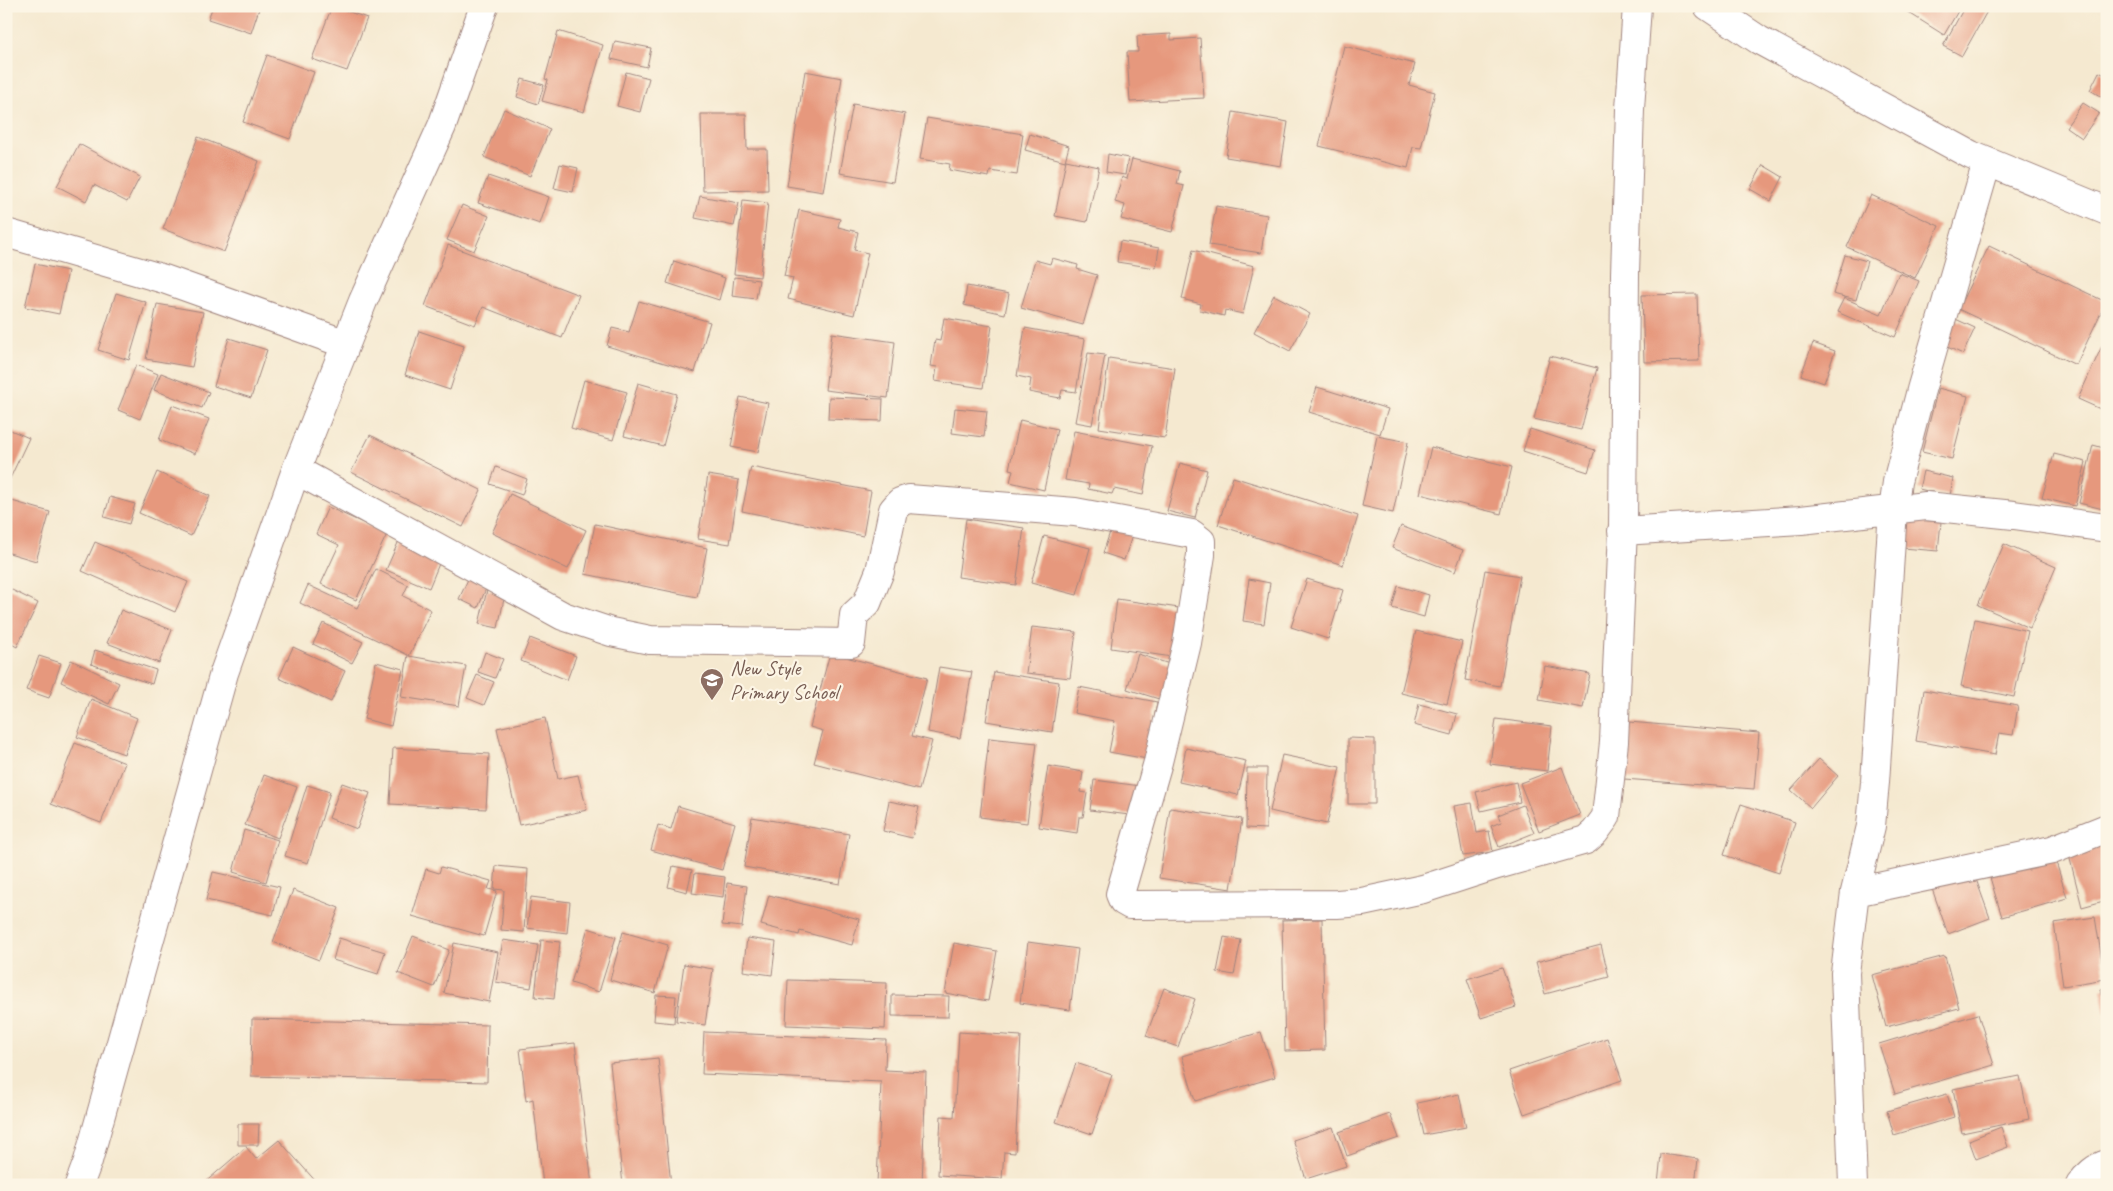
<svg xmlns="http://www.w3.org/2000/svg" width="2113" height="1191" viewBox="0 0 2113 1191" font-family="Caveat,sans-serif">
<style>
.building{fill:#e6987d}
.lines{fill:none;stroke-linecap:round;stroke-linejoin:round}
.street-casing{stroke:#a0847e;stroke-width:30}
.secondary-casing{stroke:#a0847e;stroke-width:30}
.street{stroke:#fff;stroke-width:28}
.secondary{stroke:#fff;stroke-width:28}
.labels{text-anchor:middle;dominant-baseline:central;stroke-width:4.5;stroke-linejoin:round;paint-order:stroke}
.education-label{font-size:21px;fill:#785e54;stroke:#fcf5e5;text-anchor:start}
</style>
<rect width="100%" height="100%" fill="#fcf5e5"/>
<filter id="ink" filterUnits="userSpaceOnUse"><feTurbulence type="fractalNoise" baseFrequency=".02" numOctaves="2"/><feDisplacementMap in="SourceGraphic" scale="10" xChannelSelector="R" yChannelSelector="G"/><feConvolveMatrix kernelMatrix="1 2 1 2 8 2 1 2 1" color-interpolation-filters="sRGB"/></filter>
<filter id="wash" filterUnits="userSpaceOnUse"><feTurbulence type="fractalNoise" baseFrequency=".0096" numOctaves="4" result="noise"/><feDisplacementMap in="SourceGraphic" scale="20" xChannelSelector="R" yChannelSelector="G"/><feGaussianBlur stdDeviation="1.12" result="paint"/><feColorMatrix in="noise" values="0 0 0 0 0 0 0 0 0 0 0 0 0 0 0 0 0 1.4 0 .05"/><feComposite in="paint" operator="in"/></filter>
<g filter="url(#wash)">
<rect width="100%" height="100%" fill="#f5e9d0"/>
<g id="blocks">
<path class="building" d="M213,6H260L251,33L208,19Z
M332,6L367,18L347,71L312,59Z
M1898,6H1961L1944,35Z
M1965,6H1990L1962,56L1943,46Z
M558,31L603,45L584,112L542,101L548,80L545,79Z
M1171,34V40L1200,38L1204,98L1130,102L1127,52H1138L1137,36Z
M615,41L651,48L647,67L611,59Z
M1344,46L1415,64L1409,85L1435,92L1421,148L1413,147L1408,168L1319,146Z
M267,55L314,72L290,139L243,122Z
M805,71L842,78L823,192L787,186Z
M626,72L649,78L640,112L617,106Z
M2099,72L2107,76L2105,99L2090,90Z
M522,79L544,85L538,104L517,97Z
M2083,103L2099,113L2082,138L2066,127Z
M853,104L905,114L893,182L840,173Z
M504,109L550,129L530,176L484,157Z
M1233,112L1288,122L1281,166L1226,157Z
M701,114H746L747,149H767L768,190L703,191Z
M927,118L1023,134L1017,175L990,171L989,177L949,170L950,164L920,159Z
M1030,134L1069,146L1065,161L1025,150Z
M198,137L259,161L224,252L163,229Z
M79,144L140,177L127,202L94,185L86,201L57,186Z
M1108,154L1128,158L1125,175L1106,172Z
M1132,159L1180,171L1177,184L1184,186L1172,232L1121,219L1125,205L1115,202L1122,177L1127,179Z
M1066,160L1099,167L1087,222L1055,216Z
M560,164L578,168L573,192L554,188Z
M1763,165L1783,177L1771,201L1750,189Z
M488,176L549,197L540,224L478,203Z
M1871,195L1939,226L1915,278L1847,247Z
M700,196L739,203L734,226L695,218Z
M743,200L768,203L760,277L734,274Z
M462,205L489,216L474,251L447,240Z
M1216,206L1267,215L1261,253L1209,245Z
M799,210L840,219L838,227L858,232L854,250L868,253L854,315L788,299L793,278L784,276Z
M1120,241L1159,248L1156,268L1117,262Z
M448,245L579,295L562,338L483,307L475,325L425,306Z
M1989,246L2106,302L2076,365L1958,309Z
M1193,250L1254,266L1243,314L1225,310L1224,316L1200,310L1201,304L1182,299Z
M1845,255L1867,261L1856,300L1833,294Z
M1052,258L1078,265L1077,269L1097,275L1083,325L1021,308L1035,260L1050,264Z
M674,261L725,278L719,300L667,283Z
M35,264L68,271L59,314L25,307Z
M1899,273L1919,281L1895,337L1837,312L1844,298L1881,314Z
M734,277L759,280L756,299L732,296Z
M967,286L1009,294L1005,314L964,305Z
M116,293L146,302L129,360L98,350Z
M1697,294L1699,361L1644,362L1642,295Z
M1274,295L1310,314L1290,351L1254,332Z
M639,301L710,322L695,372L607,346L612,328L629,332Z
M157,304L203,312L192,367L146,359Z
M1949,316L1975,328L1963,354L1936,342Z
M944,318L992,326L983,388L935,381L937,367L931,366L935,340L940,341Z
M1025,328L1085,339L1076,392L1062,390L1060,398L1029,392L1031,379L1017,376Z
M419,331L464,346L450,390L405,375Z
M832,333L895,342L888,398L825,390Z
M2107,335V412L2078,399Z
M229,338L267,350L251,398L214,386Z
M1813,343L1835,351L1824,383L1801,375Z
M1088,353L1105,355L1092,425L1075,422Z
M1550,356L1597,368L1581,430L1534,419Z
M1109,358L1175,368L1165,438L1099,428Z
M136,365L158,374L140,419L118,410Z
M161,373L209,392L202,408L154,390Z
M584,380L627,392L613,440L571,428Z
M638,383L677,394L663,446L624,436Z
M1317,387L1388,409L1380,434L1309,412Z
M1938,388L1968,396L1952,459L1922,452Z
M740,397L768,403L758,452L731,447Z
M829,397L883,399L882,421L828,419Z
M172,405L209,419L195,454L159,440Z
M955,408L987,411L984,437L952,433Z
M1020,420L1057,429L1044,490L1010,482L1013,470L1009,469Z
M6,428L29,438L6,487Z
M1530,429L1595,450L1588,472L1523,451Z
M1074,431L1152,446L1143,495L1114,489L1112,494L1088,489L1089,484L1065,480Z
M370,435L481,490L463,527L351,472Z
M1377,436L1408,442L1393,513L1362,506Z
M2093,445L2107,449V510L2079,503Z
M1431,447L1512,467L1501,514L1420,494Z
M2054,454L2086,462L2075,506L2042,498Z
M1180,463L1207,470L1195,518L1167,511Z
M496,467L527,479L522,495L490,484Z
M751,467L871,491L863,536L742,511Z
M1923,471L1953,478L1950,496L1919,489Z
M157,472L210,496L191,536L139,513Z
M708,475L739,480L730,544L698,539Z
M1233,477L1358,516L1343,565L1218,525Z
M6,493L11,495L6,506Z
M510,494L586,530L568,569L492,533Z
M110,497L135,504L129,524L104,517Z
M12,501L50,512L36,561L6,552V522Z
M328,507L387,534L356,600L321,584L339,545L316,534Z
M966,519L1024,528L1016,585L958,577Z
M1906,519L1941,522L1938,551L1903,548Z
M595,524L707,548L697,597L585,574Z
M1112,526L1133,533L1124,560L1103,553Z
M1401,526L1463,550L1455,572L1392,548Z
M401,536L443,554L429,588L386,570Z
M1044,536L1090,548L1077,595L1031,583Z
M95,542L188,582L175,612L82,571Z
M2004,544L2056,567L2030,628L1978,605Z
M376,569L408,585L403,596L431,610L409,656L466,666L459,706L401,697L408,655L300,603L308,585L357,608Z
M1485,570L1520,576L1500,686L1465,680Z
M469,577L487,586L478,608L459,599Z
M1249,579L1270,583L1264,624L1243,621Z
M1307,579L1343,590L1328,639L1291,627Z
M1398,586L1429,595L1424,617L1392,608Z
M6,587L38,603L17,647L6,641Z
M487,590L505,594L498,628L479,624Z
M1117,599L1179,608L1172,657L1111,648Z
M121,610L172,630L159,663L107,643Z
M1975,619L2028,631L2014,697L1961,686Z
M323,623L363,642L352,663L313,644Z
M1032,627L1076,632L1070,678L1026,673Z
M1416,631L1462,642L1447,704L1401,693Z
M530,638L576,656L567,680L521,661Z
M293,647L345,671L331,702L279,678Z
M95,650L156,670L152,684L91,664Z
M485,652L503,659L495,678L478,672Z
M830,653L927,678L912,736L932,741L919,790L814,763L823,731L810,727Z
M1138,654L1173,665L1162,700L1127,689Z
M39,656L61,663L49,698L26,690Z
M71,660L119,683L109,704L61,682Z
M376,662L403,669L391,726L364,719Z
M1545,666L1590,674L1583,708L1539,700Z
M939,667L972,672L960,738L928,732Z
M994,672L1059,682L1052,732L986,721Z
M477,675L494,682L484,705L467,698Z
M1079,687L1157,702L1147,759L1109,752L1115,721L1074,713Z
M1924,690L2018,706L2013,735L1999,733L1995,755L1916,741Z
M91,699L137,718L124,754L77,737Z
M1419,704L1457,714L1452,735L1414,725Z
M545,718L558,779L578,775L587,810L519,825L497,728Z
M1496,719L1552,726L1547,771L1490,764Z
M1629,722L1759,733L1754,789L1624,779Z
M989,738L1037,743L1027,823L980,817Z
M1348,738L1375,739V804H1348Z
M75,743L125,763L101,823L51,804Z
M393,748L489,754L486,809L390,804Z
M1186,748L1246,761L1238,795L1179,782Z
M1282,755L1340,767L1327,824L1270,811Z
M1819,759L1838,776L1811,808L1791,790Z
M1048,766L1083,772L1080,792L1087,793L1083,817H1079L1077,833L1039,827Z
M1562,767L1580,815L1539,831L1520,783Z
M1247,768H1267L1266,829L1246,828Z
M264,775L297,787L278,838L245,825Z
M1094,780L1141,786L1137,816L1090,810Z
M1516,782L1520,802L1481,811L1476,792Z
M342,783L370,793L357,829L329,818Z
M307,785L330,792L308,863L285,856Z
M889,801L919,807L912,838L883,831Z
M1472,803L1477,833L1489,831L1493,852L1463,856L1454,806Z
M1741,804L1795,822L1779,873L1724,855Z
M1523,805L1534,833L1499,847L1491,826L1501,822L1498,815Z
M678,806L735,823L722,870L651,850L658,825L671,829Z
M1170,808L1242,819L1231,889L1159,878Z
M752,817L849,834L840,884L744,867Z
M244,830L278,840L266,882L233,872Z
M2107,841V900L2082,907L2068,851Z
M2053,852L2067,898L2002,917L1988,871Z
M496,866L528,869L524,932L501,930L504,890L494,889Z
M673,866L692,870L687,892L668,887Z
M441,867L491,881L488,889L497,891L484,936L412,916L426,869L439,873Z
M1972,868L1990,918L1948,934L1930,883Z
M213,872L280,887L273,915L206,900Z
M695,873L725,877L723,897L692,893Z
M727,883L747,886L742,927L722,925Z
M293,890L339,908L319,960L273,942Z
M769,895L859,919L852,945L800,931L799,935L761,925Z
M531,897L570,902L567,933L527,928Z
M2095,917L2105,979L2063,986L2054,923Z
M1322,919L1325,1050L1285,1051L1282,920Z
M588,928L616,937L599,992L571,983Z
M623,932L668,945L655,993L610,980Z
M413,936L449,950L434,987L398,973Z
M1224,937L1241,940L1234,975L1217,972Z
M339,938L385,952L378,974L333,960Z
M747,938L776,942L772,975L743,971Z
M503,940L538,945L531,988L496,982Z
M541,940L560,942L554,999L535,997Z
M1028,942L1078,949L1070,1010L1020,1003Z
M454,943L498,952L489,1002L444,993Z
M954,943L997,951L988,1001L945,993Z
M1601,945L1609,977L1545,994L1536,962Z
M1945,956L1959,1008L1886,1027L1872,975Z
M684,964L713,969L705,1025L676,1021Z
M1502,968L1516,1007L1481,1018L1467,979Z
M788,980L887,983L885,1029L786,1025Z
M2107,987V1013H2106L2101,989Z
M1164,988L1195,999L1178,1047L1146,1036Z
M656,995L676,996L674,1023L654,1021Z
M892,995L949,996L948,1017L892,1016Z
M1978,1014L1994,1065L1895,1094L1879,1044Z
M252,1019L488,1025L487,1082L251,1076Z
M704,1032L886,1040L885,1070L926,1072L922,1185H877L881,1082L702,1074Z
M959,1032L1021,1036L1015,1153L1004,1152L1002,1179L938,1175L941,1116L954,1117Z
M1261,1032L1275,1077L1195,1101L1182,1056Z
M1607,1038L1622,1080L1524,1114L1509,1071Z
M575,1043L592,1185H543L533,1099L526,1101L520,1049Z
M658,1058L671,1185H623L610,1063Z
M1076,1063L1112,1075L1092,1134L1056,1122Z
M2020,1076L2029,1119L1962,1133L1953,1089Z
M1459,1094L1466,1127L1424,1135L1417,1103Z
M1947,1094L1954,1117L1894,1135L1887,1111Z
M1390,1114L1399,1138L1347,1156L1339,1132Z
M238,1124H259L258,1145H238Z
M1333,1127L1346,1166L1306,1179L1293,1140Z
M2001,1127L2008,1147L1976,1159L1969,1140Z
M279,1140L319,1185H202L246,1147L256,1159Z
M1661,1154L1698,1159L1695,1185H1658Z"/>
</g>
</g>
<g filter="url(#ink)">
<use href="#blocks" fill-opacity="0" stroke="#a0847e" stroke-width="1"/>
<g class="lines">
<g class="street-casing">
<path id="street" d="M6,233L164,279L346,344
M296,470L563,616L611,632L650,640L851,643L854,615L867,603L880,571L893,510L900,502L909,499L1075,512L1192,534L1201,541V555L1187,643L1158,762L1120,894L1123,901L1130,905L1337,904L1362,902L1423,889L1497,865L1586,840L1595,832L1606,817L1614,742L1623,529L1625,274L1630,109L1637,6
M1622,531L1801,520L1926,506L2014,515L2107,528
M1855,892L2052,850L2107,828
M79,1185L88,1161L224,673L296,470L363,301L442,126L484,6
M1853,1185L1845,973L1855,892L1871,826L1875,782L1893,510L1897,482L1921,390L1987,162
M2080,1185C2086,1176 2096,1167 2107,1164"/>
</g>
<g class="secondary-casing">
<path id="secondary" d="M1708,6L1759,40L1971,155L2107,211"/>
</g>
<use href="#street" class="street"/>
<use href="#secondary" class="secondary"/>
</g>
</g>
<defs>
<g id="school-pin" transform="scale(1.25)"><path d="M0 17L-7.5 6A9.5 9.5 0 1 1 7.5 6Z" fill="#8d6e63" stroke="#fcf5e5"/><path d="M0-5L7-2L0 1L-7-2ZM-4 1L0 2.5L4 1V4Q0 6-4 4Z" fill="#fff"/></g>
</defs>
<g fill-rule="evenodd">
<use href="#school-pin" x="712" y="680"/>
</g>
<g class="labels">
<g class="education-label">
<text x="730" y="668">New Style<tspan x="730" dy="24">Primary School</tspan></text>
</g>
</g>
<rect width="2113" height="1191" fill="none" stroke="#fcf5e5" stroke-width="25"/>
</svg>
